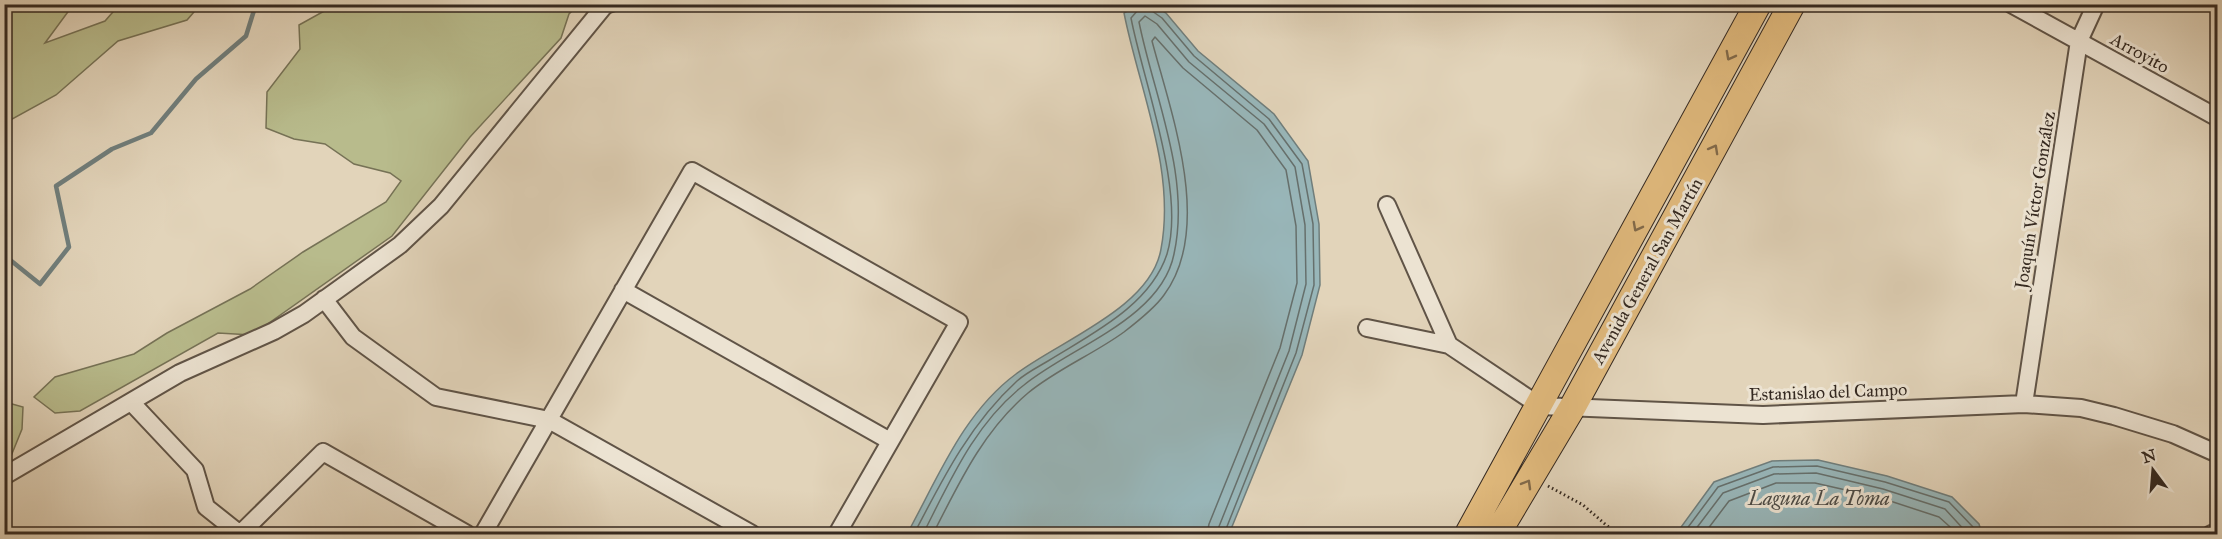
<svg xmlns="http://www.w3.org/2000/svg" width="2222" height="539" viewBox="0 0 2222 539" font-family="'IM FELL Great Primer',serif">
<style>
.green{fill:#b8bb8c;stroke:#767256;stroke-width:1.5}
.water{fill:#98b6b9;stroke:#707e7c;stroke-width:1.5}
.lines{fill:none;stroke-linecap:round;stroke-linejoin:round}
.shore{stroke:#66706d;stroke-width:1.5}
.stream{stroke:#707e7c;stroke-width:4.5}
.service-casing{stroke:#605447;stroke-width:11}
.minor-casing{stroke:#605447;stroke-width:20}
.primary-casing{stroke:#342921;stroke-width:28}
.path{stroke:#342921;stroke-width:3;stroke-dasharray:1.5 3;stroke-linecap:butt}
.service{stroke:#ece3d2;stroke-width:8}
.minor{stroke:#ece3d2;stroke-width:16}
.primary{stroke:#e1ba7d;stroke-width:26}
.oneway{stroke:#826a4a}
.labels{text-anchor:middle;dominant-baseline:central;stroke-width:6;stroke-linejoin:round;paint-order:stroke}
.street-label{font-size:18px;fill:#342921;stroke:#ece3d2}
.water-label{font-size:20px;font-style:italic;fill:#4d4c47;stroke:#ece3d2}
</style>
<rect width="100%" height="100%" fill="#e2d4ba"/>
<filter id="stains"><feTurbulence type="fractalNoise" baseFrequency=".00333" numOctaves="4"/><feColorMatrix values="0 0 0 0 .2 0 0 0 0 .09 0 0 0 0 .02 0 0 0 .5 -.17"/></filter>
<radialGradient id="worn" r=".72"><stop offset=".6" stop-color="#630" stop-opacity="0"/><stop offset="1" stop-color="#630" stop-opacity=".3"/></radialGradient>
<path class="green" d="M5,4L73,5L45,43L105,21L119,5H200L187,20L118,41L56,95L5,123Z
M335,5H578L569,14L561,38L470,137L392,236L252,335L218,333L80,411L55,413L34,397L55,377L134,354L167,333L250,289L303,252L386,202L401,181L390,173L354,164L325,144L294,139L266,128L267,92L300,49L299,25Z
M5,402L23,407L22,429L9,461L5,463Z"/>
<path class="water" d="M1138,4L1153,5L1166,13L1198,51L1274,114L1308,161L1319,224L1320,285L1302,355L1229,534H907C938,478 963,413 1016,374C1059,341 1151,308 1161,249C1176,170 1139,89 1124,13Z
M1818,460L1887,476L1952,497L1979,524L1982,534H1676L1714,482L1772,461Z"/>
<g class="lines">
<path class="shore" d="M1150,4L1152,11L1162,18L1194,56L1269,119L1302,164L1313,224L1314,285L1296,353L1224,534
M914,534C943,478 970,424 1017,381C1026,373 1038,367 1048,361C1091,334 1150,306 1167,254C1186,192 1143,81 1131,18L1138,10L1140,4
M923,534C950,481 975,423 1024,385C1070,347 1161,319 1174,254C1191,176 1154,97 1139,22L1145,16L1157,24L1189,62L1264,124L1295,167L1305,225L1306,284L1289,351L1216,534
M933,534C959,483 983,431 1028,393C1057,369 1094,354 1124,332C1137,322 1155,308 1164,295C1214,228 1171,113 1152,41L1155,37L1183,68L1257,130L1286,170L1296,226L1297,283L1280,348L1209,524L1207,534
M1683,534L1718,487L1773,467L1817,466L1885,482L1949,502L1973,527L1976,534
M1692,534L1723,493L1774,474L1816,473L1883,489L1945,509L1968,534
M1704,534L1729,501L1776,483H1815L1881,498L1939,517L1958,534"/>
<path class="stream" d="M4,255L40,284L69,247L56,186L112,149L151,133L196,79L246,36L256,4"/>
<g class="service-casing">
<path id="service" d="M604,10L623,4"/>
</g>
<g class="minor-casing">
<path id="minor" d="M2011,4L2218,118
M1387,205L1449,345L1540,406L1763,415L2024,404L2081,408L2114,416L2173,434L2218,454
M623,290L890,441
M324,299L353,337L436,397L549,420L752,534
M1367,328L1449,345
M132,403L195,470L206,507L240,534L323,452L467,534
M2024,404L2079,41L2096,4
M4,476L180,373L274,331L304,314L400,245L441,206L606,4
M483,534L692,171L959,322L837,534
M2211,534L2218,532"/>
</g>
<g class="primary-casing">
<path id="primary" d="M1468,534L1758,4
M1497,534L1572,408L1792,4"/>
</g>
<path class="path" d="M1548,486L1583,505L1612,530L1610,534"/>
<use href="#service" class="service"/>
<use href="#minor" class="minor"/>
<use href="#primary" class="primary"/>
</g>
<defs><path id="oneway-chevron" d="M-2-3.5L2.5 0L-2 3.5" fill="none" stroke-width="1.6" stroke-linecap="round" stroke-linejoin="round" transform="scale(1.5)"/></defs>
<g class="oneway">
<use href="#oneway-chevron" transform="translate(1730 56) rotate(118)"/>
<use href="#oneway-chevron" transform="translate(1714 149) rotate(-61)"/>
<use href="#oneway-chevron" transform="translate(1637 227) rotate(118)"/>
<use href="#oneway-chevron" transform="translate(1527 484) rotate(-60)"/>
</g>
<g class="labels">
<g class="street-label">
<text transform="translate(2140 53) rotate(29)">Arroyito</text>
<text transform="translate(2035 200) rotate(-81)">Joaquín Víctor González</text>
<text transform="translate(1647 271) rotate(-61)">Avenida General San Martín</text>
<text transform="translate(1828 392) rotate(-2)">Estanislao del Campo</text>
</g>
<g class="water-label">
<text x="1819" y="498">Laguna La Toma</text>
</g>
</g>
<rect width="2222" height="539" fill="none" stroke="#e2d4ba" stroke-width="24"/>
<rect x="6" y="6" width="2210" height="527" fill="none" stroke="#342921" stroke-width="3"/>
<rect x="12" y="12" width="2198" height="515" fill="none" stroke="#342921" stroke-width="1.5"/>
<g transform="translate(2153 470) rotate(344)" stroke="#ece3d2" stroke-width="4.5" paint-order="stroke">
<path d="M0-4.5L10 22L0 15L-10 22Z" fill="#342921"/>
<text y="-9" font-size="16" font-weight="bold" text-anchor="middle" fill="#342921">N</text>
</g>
<rect width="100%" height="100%" filter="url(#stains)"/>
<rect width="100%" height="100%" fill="url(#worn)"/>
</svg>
